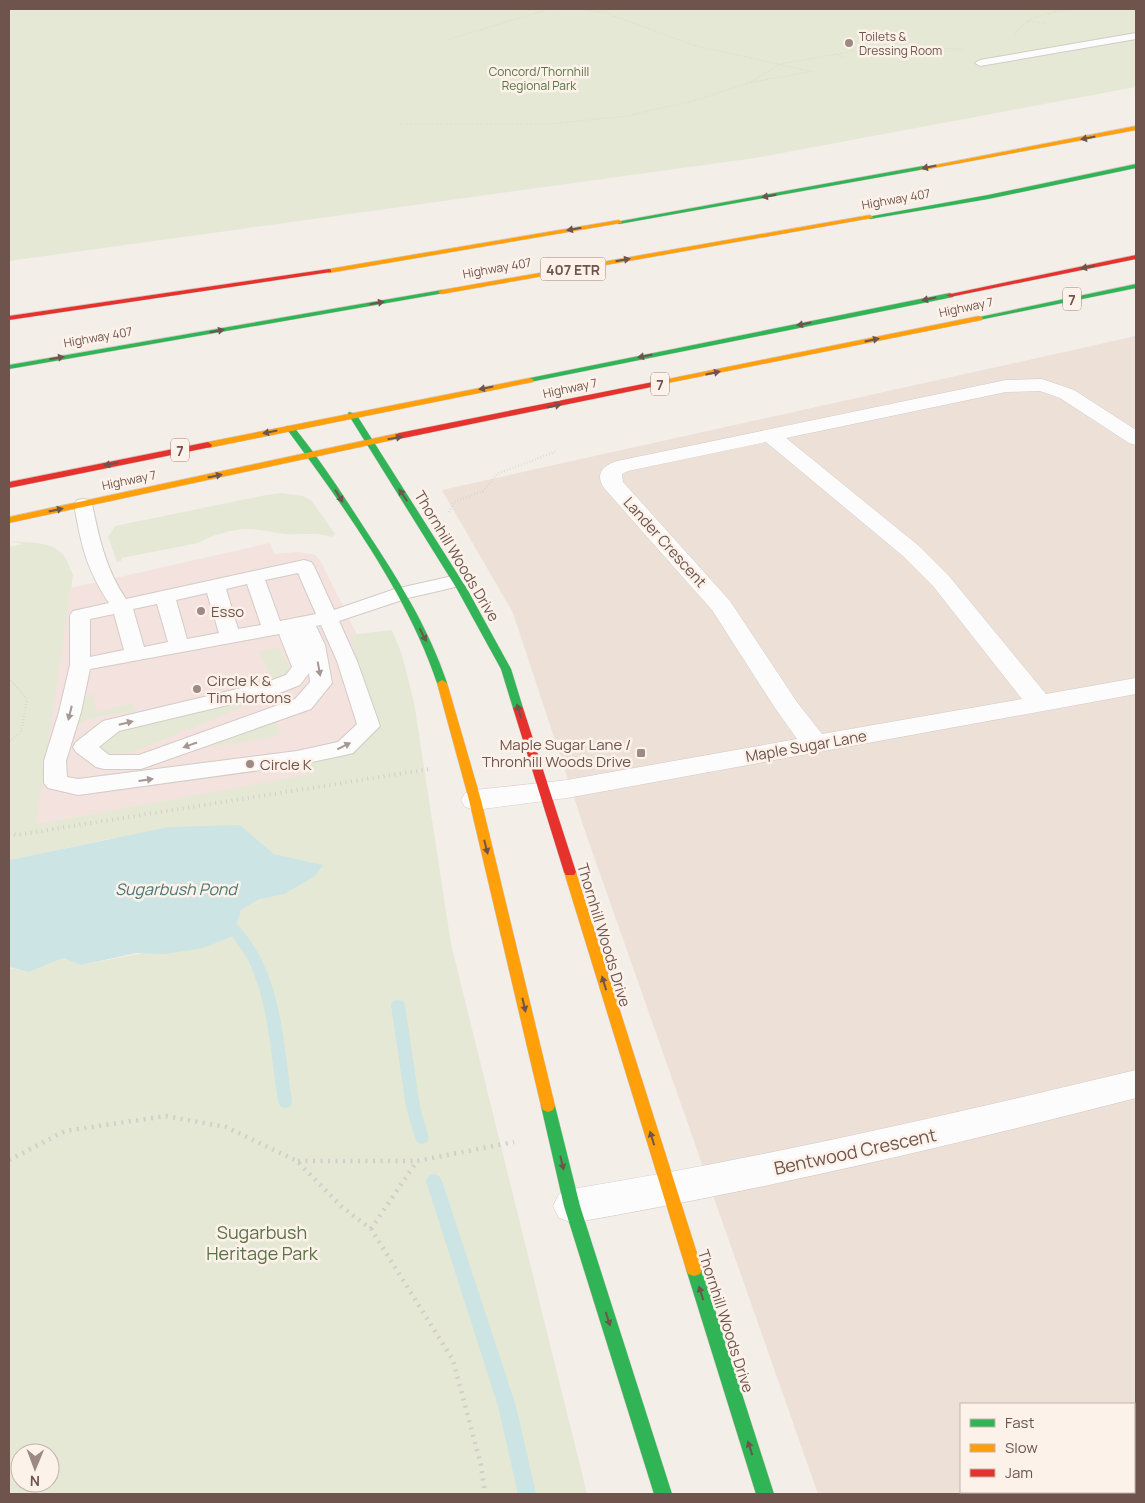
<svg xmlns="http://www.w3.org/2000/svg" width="1145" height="1503" viewBox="0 0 1145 1503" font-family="Manrope,sans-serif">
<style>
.residential{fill:#ece0d7;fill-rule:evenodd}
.commercial{fill:#f3e2dd}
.green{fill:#e4e8d5;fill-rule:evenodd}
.water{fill:#cce4e3}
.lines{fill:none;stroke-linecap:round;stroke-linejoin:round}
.stream{fill:#cce4e3;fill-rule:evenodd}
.lane-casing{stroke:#d3cbc7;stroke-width:2}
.street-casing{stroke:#d3cbc7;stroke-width:1}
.fast-casing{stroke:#d3cac6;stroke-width:1}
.slow-casing{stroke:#d3cac6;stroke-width:1}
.jam-casing{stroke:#d3cac6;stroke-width:1}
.path-far3{stroke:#d5cdca;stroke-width:1;stroke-dasharray:0.5 2;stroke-linecap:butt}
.path-far2{stroke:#d5cdca;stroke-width:2.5;stroke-dasharray:0.5 2.5;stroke-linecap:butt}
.path-far1{stroke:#d5cdca;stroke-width:4;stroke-dasharray:1 4.5;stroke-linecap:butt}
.path{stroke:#d5cdca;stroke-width:4.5;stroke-dasharray:2 5.5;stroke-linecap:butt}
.lane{fill:#fdfcfc;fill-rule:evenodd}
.street{fill:#fdfcfc;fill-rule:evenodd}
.fast{fill:#30b455;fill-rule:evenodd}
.slow{fill:#ff9f0a;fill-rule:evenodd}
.jam{fill:#e5322d;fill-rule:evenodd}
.oneway{fill:#6e544d}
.oneway2{fill:#a79793}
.poi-dot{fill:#9d8a84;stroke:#fcf2e9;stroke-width:2}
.labels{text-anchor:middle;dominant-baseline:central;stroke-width:5;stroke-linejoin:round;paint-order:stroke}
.far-poi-label{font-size:12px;fill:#6e544d;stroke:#fcf2e9;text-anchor:start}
.far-park-label{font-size:12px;fill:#597247;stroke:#fcf2e9}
.far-street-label{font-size:12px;fill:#6e544d;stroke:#fcf2e9}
.shield{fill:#fcf2e9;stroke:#99837c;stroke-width:1}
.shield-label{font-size:14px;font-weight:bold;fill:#6e544d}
.street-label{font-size:15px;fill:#6e544d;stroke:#fcf2e9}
.poi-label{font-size:15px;fill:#6e544d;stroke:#fcf2e9;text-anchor:start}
.water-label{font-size:16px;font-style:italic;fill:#477778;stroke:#fcf2e9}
.near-street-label{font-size:18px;fill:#6e544d;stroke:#fcf2e9}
.near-park-label{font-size:18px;fill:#597247;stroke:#fcf2e9}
</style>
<rect width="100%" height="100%" fill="#f4eee9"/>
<path class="residential" d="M1136,336V1494H818L584,828L513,613L442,490ZM961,1404H1134V1492H961Z"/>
<path class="commercial" d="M270,543L274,554L299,552L315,555L320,560L369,659L390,761L35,824L71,588Z"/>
<path class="green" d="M9,9H1136V87L755,158L9,261Z
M282,493L302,496L311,500L335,534L332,537C316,532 302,535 285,534C274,533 262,530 251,529C234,528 212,535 198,543L122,558L121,561L117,562L108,537L115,526L266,495Z
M9,541C26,543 54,540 65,557C68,562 70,569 73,575L36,824L334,770L305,774L299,755L362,740L361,676L350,635L392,630L402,655L414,702L451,944L587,1494H9V968L29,972L63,958L81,965L233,936L241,910L322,865L274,854L240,825L109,839L9,860V547L23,544ZM20,1453H50V1483H20Z
M279,648L290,668L287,673L273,681L259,651Z
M93,694L96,712L132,703L136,713C115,713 92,714 75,727L77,701Z
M239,699L243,706L188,730L187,728L181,730L180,733L132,752L107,754L98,746L100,740L122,729Z
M275,718L279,736L198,749L197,747Z"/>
<path class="water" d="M240,825L274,854L323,865L315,876L284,894L260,899L241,910L233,936L203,948L165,954L136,953L81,965L63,958L29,972L9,967V860L169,827Z"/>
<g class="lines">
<path class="stream" d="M232,922C238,924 242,930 246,935C282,980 284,1048 292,1102L290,1106L285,1108L280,1106L278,1102C271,1056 269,1005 249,962C243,949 233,939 226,927L227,924Z
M398,1000L403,1001L405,1005L420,1107L429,1138L427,1142L422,1144L417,1142L415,1138L406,1107L391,1005L393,1001Z
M434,1174L439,1176L442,1181L516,1406L536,1494H518L498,1406L426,1181L429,1176Z"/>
<g class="lane-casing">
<path id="lane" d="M1136,33V39L980,66L975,63L980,60Z
M83,499L89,500L92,504C99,538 106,570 126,599L304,560L311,562L314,566L334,610L395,589L457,575L464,577L467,581L464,585L408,598L339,621L357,661L380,726L353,753L345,755L297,765L78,795L48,788L44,783V761L59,712L70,665V615L73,611L109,603C86,569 81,544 74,504L77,500ZM298,573L316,614L280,621L265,580ZM247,584L261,625L238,629L226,589ZM207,593L219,633L187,639L176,600ZM157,604L168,642L144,647L133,609ZM114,614L124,650L90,657V619ZM321,625L337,661L357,724L338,742L297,751L78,779L67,777L66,761L81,712L90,669L279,634L292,667L286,675L267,682L103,721L76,742L73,747L76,752L96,767L104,769H141L311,709L332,683L325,645L316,626ZM309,673L310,682L295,699L139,755H109L99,747L119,731L282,692L300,685Z"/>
</g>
<g class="street-casing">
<path id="street" d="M1042,379L1074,390L1136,430V445L1129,443L1060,398L1040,391L1006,392L786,438L919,546L949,576L1046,694L1136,678V694L567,798L475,810L465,807L461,800L465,793L475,790L567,780L797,739L775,708L712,610L604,488C593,471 607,463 622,460L1006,380ZM766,442L903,556L933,586L1022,699L822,734L797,702L730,601L623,482L622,474L628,471Z
M1136,1070V1098C950,1146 762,1190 572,1223L559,1218L553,1206L559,1194L572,1189C762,1158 949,1115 1136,1070Z"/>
</g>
<g class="fast-casing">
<path id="fast" d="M1136,164V168L988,199L870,219L867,217L988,195Z
M923,166L926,168L925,169L619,224L616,222Z
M1136,284V288L979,320L975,318Z
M442,290L444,291V293L9,369V365Z
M950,293L954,295L953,297L530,382L526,380L530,378Z
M349,412L356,414L467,589L511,669L523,708L522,710H514L513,708L501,669L457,589L348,414Z
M287,426H293C319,458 341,492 363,526C396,576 428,626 447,683L446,685L442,686L437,683C407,593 342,504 286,428Z
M548,1100L553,1102L555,1106L580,1206L672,1494H654L564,1206L541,1106L543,1102Z
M694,1262L700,1264L702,1269L774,1494H756L686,1269L688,1264Z"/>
</g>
<g class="slow-casing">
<path id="slow" d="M1136,126V130L923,170L920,168Z
M870,215L873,217L872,218L442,294L438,292L442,290Z
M619,220L622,222L621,223L329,273L326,271L329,269Z
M979,316L983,318L982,320L658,385L654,383L658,381Z
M530,378L534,380L533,382L208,448L204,445L208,442Z
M399,433L402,434V438L9,523V517Z
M442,680L447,683L481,800L555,1106L553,1110L548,1112L543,1110L541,1106L469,800L437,683Z
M570,868L574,869L576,872L702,1269L700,1274L694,1276L688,1274L686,1269L564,872L566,869Z"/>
</g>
<g class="jam-casing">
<path id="jam" d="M1136,255V259L950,297L946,295Z
M329,269L331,270V272L9,320V316Z
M658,381H661V385L399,439L395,436L399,433Z
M208,442L212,445L211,447L9,488V482Z
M518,705L523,708L576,872L574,875H566L564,872L513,708Z"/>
</g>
<path class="path-far3" d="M579,9L606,13L693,45L813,72
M1027,21L1046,23
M1015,34C1028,14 1052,13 1074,9
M447,40L549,9L580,10
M835,54L844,57
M908,57L910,46
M751,82L780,64L883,46L963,49
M400,124H549L627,116L697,100L748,83L809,72"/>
<path class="path-far2" d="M449,512L454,502L483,491L497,474L557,451
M9,678L27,699L21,732L9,742"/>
<path class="path-far1" d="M9,833L16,835L430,769"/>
<path class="path" d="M9,1160L65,1131L166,1116L226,1127L297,1161L341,1206L371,1229L453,1360L481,1465L485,1494
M298,1161H416
M371,1229L417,1161L514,1142"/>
<use href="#lane" class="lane"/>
<use href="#street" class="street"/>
<use href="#fast" class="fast"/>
<use href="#slow" class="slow"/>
<use href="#jam" class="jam"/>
</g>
<defs><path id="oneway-solid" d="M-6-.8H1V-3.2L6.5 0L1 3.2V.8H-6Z" transform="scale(1.25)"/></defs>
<g class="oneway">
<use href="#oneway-solid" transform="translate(1088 138) rotate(169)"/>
<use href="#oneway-solid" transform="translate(929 167) rotate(169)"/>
<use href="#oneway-solid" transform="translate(769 196) rotate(170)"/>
<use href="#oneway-solid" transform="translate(574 229) rotate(170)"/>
<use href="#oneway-solid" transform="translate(623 260) rotate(-10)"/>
<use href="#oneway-solid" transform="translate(1088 267) rotate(169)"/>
<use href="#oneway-solid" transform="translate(929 299) rotate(169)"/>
<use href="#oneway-solid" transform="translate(377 303) rotate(-10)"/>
<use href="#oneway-solid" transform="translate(804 324) rotate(169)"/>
<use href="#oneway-solid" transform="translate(217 331) rotate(-10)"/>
<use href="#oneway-solid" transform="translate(872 340) rotate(-12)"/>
<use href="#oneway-solid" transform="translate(645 356) rotate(169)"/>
<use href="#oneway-solid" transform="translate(57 358) rotate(-10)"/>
<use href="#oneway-solid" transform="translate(713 373) rotate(-12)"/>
<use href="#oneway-solid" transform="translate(486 388) rotate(169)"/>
<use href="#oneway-solid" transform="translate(554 406) rotate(-12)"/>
<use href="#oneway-solid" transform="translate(270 432) rotate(169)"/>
<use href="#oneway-solid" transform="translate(395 438) rotate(-10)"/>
<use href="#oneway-solid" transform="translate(111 464) rotate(169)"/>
<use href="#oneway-solid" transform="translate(215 476) rotate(-12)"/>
<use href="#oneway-solid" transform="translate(403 495) rotate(-124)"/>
<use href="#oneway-solid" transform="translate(339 496) rotate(58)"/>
<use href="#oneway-solid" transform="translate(56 510) rotate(-12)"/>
<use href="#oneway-solid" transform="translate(423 635) rotate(63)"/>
<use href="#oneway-solid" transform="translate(519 711) rotate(-107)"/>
<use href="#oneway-solid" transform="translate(486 847) rotate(76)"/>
<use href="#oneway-solid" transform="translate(604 983) rotate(-107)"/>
<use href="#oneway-solid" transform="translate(524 1005) rotate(77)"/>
<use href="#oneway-solid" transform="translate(652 1138) rotate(-107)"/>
<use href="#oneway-solid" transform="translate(562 1163) rotate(77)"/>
<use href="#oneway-solid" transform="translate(701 1293) rotate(-108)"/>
<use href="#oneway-solid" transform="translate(608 1319) rotate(72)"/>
<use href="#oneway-solid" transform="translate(750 1448) rotate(-108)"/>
</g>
<g class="oneway2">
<use href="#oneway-solid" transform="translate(319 669) rotate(80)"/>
<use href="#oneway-solid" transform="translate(70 713) rotate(104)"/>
<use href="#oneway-solid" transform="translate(126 723) rotate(-14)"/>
<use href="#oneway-solid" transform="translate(190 745) rotate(161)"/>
<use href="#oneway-solid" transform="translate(344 746) rotate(-26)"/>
<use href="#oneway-solid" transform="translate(146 780) rotate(-8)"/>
</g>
<g class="poi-dot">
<circle cx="849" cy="43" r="5"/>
<circle cx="201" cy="611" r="5"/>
<circle cx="197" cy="689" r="5"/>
<rect x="636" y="748" width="10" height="10" rx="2.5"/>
<circle cx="250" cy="764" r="5"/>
</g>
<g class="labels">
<g class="far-poi-label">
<text x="859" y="36">Toilets &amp;<tspan x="859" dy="14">Dressing Room</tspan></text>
</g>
<g class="far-park-label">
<text x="539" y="71">Concord/Thornhill<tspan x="539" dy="14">Regional Park</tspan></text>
</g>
<g class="far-street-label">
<text transform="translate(896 199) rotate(-10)">Highway 407</text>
<text transform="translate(497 268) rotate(-10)">Highway 407</text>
<text transform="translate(966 307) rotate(-12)">Highway 7</text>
<text transform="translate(98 337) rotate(-10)">Highway 407</text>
<text transform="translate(570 388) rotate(-12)">Highway 7</text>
<text transform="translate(129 480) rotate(-12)">Highway 7</text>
</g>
<g class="shield">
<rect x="540.5" y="257.5" width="65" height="23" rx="4"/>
<rect x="1063" y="287.5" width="18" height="23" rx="4"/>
<rect x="651" y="372.5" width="18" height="23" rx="4"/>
<rect x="171" y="438.5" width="18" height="23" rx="4"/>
</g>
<g class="shield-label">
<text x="573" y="269">407 ETR</text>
<text x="1072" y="299">7</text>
<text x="660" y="384">7</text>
<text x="180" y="450">7</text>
</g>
<g class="street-label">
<text transform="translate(665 542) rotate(48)">Lander Crescent</text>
<text transform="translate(457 556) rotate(59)">Thornhill Woods Drive</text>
<text transform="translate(806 746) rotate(-10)">Maple Sugar Lane</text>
<text transform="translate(604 935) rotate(73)">Thornhill Woods Drive</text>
<text transform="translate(726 1321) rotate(72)">Thornhill Woods Drive</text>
</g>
<g class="poi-label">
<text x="211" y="611">Esso</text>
<text x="207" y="680">Circle K &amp;<tspan x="207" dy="17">Tim Hortons</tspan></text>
<text x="631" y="744" text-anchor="end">Maple Sugar Lane /<tspan x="631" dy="17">Thronhill Woods Drive</tspan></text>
<text x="260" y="764">Circle K</text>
</g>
<g class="water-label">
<text x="176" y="889">Sugarbush Pond</text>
</g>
<g class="near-street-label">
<text transform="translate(855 1151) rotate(-12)">Bentwood Crescent</text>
</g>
<g class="near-park-label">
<text x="262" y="1232">Sugarbush<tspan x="262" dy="21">Heritage Park</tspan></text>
</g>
</g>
<rect width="1145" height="1503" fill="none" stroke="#6e544d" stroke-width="20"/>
<rect x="960" y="1403" width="175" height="90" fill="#fcf2e9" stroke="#c3b3ab"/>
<rect x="970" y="1419" width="25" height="8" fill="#30b455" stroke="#c3b3ab"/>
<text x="1005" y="1428" font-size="15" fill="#6e544d">Fast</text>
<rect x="970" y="1444" width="25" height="8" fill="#ff9f0a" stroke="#c3b3ab"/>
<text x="1005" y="1453" font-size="15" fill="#6e544d">Slow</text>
<rect x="970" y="1469" width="25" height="8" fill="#e5322d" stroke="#c3b3ab"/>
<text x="1005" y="1478" font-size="15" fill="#6e544d">Jam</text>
<g transform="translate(35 1468) rotate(181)"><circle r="24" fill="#fcf2e9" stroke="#c3b3ab"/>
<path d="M0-4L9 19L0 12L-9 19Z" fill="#9d8a84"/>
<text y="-8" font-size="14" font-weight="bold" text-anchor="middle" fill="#6e544d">N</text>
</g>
</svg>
